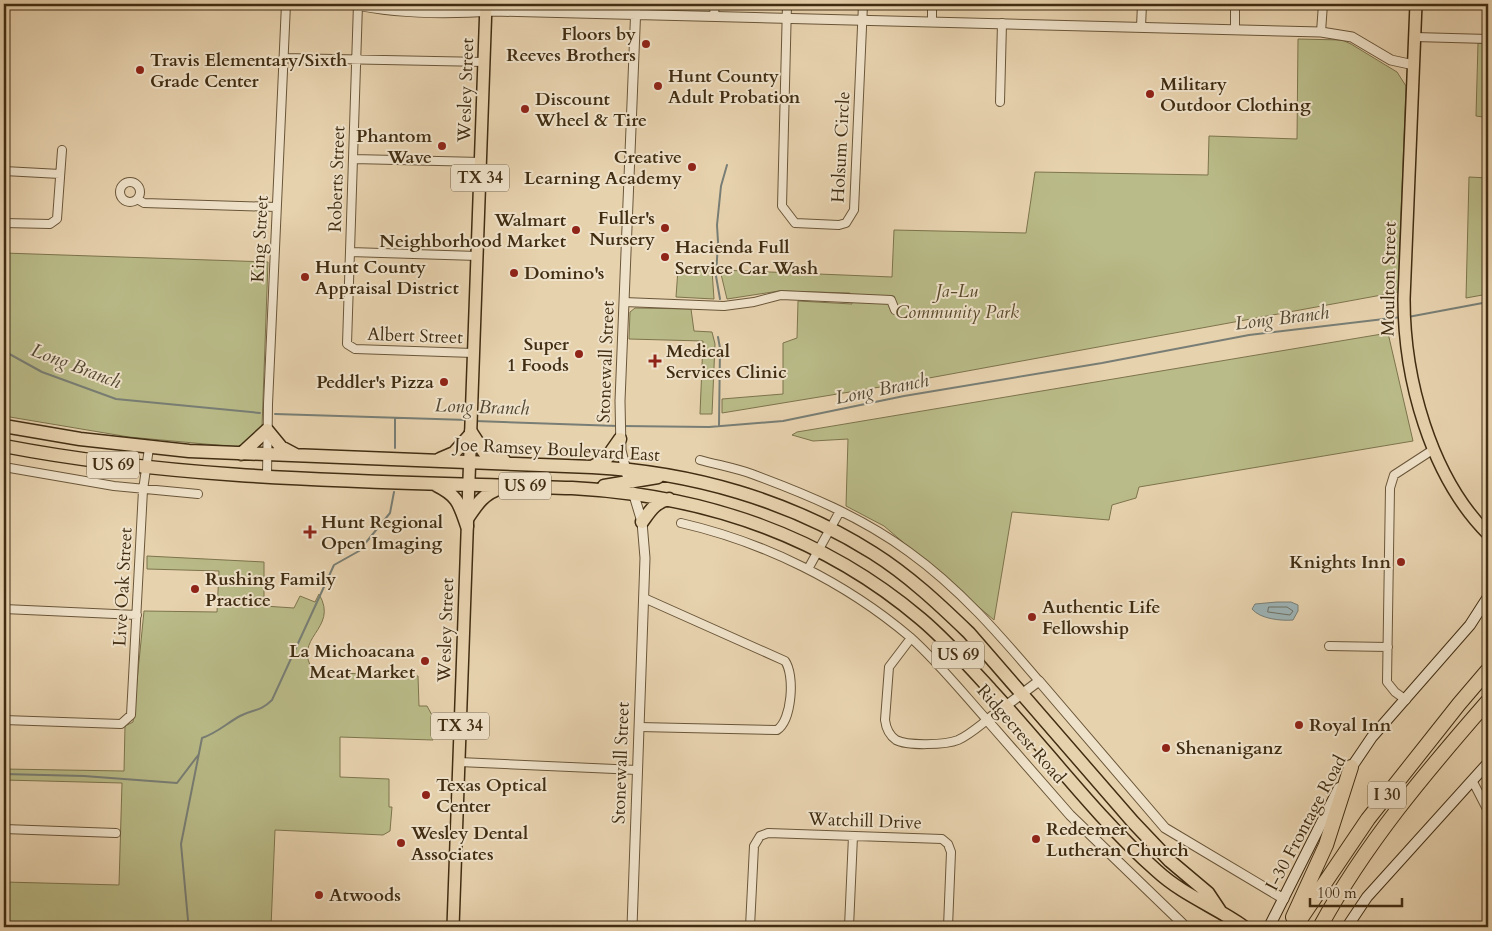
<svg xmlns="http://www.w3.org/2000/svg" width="1492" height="931" viewBox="0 0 1492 931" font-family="Cardo,serif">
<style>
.green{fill:#b9bb88;stroke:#7d744d}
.water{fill:#9db4b7;stroke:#787e75}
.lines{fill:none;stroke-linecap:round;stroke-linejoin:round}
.shore{stroke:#6f7064;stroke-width:1}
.stream{stroke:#787e75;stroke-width:2}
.minor-casing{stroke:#6a5639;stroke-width:10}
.tertiary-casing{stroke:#6a5639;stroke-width:11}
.secondary-casing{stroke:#412d12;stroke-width:12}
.primary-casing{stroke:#412d12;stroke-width:14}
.trunk-casing{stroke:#412d12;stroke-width:15}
.motorway-casing{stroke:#412d12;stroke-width:16}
.minor{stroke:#efe2ca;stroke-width:8}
.tertiary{stroke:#efe2ca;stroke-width:9}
.secondary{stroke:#efe2ca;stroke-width:10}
.primary{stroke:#e7d2ae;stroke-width:11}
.trunk{stroke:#e7d2ae;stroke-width:12}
.motorway{stroke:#e7d2ae;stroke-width:14}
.poi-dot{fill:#8f2418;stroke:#efe2ca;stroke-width:2}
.labels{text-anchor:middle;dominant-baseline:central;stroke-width:4;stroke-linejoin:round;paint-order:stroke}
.shield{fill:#efe2ca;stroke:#756349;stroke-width:1}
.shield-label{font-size:16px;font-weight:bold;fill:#412d12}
.poi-label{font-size:18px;font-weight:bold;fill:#412d12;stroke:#efe2ca;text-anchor:start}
.street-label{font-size:18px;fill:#412d12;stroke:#efe2ca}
.park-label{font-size:18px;font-style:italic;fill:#59492a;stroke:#efe2ca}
.water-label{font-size:19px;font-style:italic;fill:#534833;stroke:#efe2ca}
</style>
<rect width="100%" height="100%" fill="#e7d2ae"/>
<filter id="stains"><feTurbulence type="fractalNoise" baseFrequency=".004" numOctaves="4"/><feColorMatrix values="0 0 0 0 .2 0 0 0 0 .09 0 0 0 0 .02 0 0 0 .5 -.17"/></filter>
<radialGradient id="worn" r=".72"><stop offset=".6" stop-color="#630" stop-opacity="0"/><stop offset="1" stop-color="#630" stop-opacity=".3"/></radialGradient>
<path class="green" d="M1298,39L1342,40L1351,44L1397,72L1406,86L1398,292L880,387L722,413V399L783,394V343L797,338L798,301L852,304L850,293L779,291L727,299L720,270L892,277L894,230L1026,233L1035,172L1208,175L1209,136L1297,139Z
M1478,43H1488V122L1483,117L1476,116Z
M1469,177L1488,178V294L1466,298Z
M4,253L268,262L262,427L253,439L238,447L129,437L4,416Z
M678,269L712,270L714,299L676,297Z
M635,308L691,309L694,331L712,332L715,344L712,414H700L703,341L629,339L630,312Z
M1388,333L1413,441L1139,487L1136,498L1112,505L1109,520L1012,512L994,620L884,526L846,506L848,439L813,441L792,435L797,432Z
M147,556L264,562V606L294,608L300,596L315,602L319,594C340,630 290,637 314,672L418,676L419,706H427L433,717V740L340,737V777L389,779V807H392L390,831L383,835L275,830L271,927H4V882L119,885L122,783L4,780V769L124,771L125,726L133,722L144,611L217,612L219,571L147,569Z"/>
<path class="water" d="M1277,602H1291L1298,605V611L1293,620C1281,621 1260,619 1252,609L1255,604Z"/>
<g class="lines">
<path class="shore" d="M1269,607H1287L1293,611L1290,615L1268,612Z"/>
<path class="stream" d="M720,299L716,276L718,242L717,225L721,186L727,165
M1408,317L1488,302
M718,337L720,348L719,426
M4,351L42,372L116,399L260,413
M275,414L468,420
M475,421L618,426
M622,426L709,427L783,421L904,396L1102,363L1249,335L1401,317
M395,448V418
M4,774L84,776L177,783L199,754
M186,927L188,920L181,844L202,738C217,733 227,723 240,716C253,709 260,712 272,700L334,565L359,551L390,513L394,492"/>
<g class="minor-casing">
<path id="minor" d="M358,4L347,344L355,349L473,353
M787,4L782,206L795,223L839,225L846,223L854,210L863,4
M557,12V4
M714,15L715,4
M932,22V4
M1141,27L1142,4
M1235,30V4
M1321,32L1323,4
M1415,37L1488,39
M283,58L485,62
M1000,102L1002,23
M353,159L481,162
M4,171L60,174
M120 192a10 10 0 1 1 20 0a10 10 0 1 1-20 0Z
M137,199L144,203L276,207
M4,223L50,224L57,219L62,150
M350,252L477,256
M624,302L724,306L754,302L781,295L891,300L895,310
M700,460C718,465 735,468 752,474C806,494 862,517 909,552C959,588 999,634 1039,681
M4,467L114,486L198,494
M267,476L268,404L286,4
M681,523C764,542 845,582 910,637C938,662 962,692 987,720C978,727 969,735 958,740C946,745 907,746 896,740C889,735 886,728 885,720L889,667L911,638
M808,569L840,511
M4,609L137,615
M1329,646L1388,647
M1406,700L1395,692L1387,682L1390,488L1394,475L1434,449
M4,720L121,724L131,715L143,490L149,448
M639,727L777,730C792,720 795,675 785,661L644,598
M459,762L637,770
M1472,780L1488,811
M4,829L116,833
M453,926L519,927
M750,927L754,846L760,836L768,833L942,839L948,844L951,852L948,927
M849,927L853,836"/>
</g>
<g class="tertiary-casing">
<path id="tertiary" d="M352,4C397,14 448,14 494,11L1321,32L1352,37L1391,60L1414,65
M627,475L621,450L620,401L636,4
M632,927L645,558L642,522L633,492
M1186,927L1070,815L987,720L1039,681L1165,828L1284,899"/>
</g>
<g class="secondary-casing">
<path id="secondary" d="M1349,771L1372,737L1470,625L1488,597
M1269,927L1339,788
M1347,927L1367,897L1488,763"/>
</g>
<g class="primary-casing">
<path id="primary" d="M1416,4L1404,299C1404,378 1430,476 1488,534
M453,927L486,4"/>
</g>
<g class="trunk-casing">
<path id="trunk" d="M4,426L80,439L189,451L592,467C691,472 789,500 873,553C908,575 939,604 969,633L1133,822L1170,861L1208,893L1220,911
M471,432L484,452L504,460
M4,446C191,482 382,481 572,488C701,495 822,535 921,619C946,640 969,666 991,690C1047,750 1095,816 1157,871C1183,895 1216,907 1244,927
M241,454L267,430L281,447L296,455
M440,459L454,453L470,435
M592,467L606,459L620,439
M436,485C458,496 459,503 467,526
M604,486L658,477
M467,519C477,504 484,493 501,488
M642,522C650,511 655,502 669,499"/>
</g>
<g class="motorway-casing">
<path id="motorway" d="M1293,917L1326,845L1351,767
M1295,927L1368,819L1459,704L1488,670
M1320,927C1365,844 1426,772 1488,701"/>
</g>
<use href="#minor" class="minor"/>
<use href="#tertiary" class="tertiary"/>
<use href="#secondary" class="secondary"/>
<use href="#primary" class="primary"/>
<use href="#trunk" class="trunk"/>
<use href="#motorway" class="motorway"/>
</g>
<g class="poi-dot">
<circle cx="646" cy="44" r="5"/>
<circle cx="140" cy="70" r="5"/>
<circle cx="658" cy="86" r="5"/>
<circle cx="1150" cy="94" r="5"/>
<circle cx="525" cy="109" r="5"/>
<circle cx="442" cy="146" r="5"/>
<circle cx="692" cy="167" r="5"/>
<circle cx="665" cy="228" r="5"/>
<circle cx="576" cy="230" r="5"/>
<circle cx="665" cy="257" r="5"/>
<circle cx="514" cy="273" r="5"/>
<circle cx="305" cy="277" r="5"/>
<circle cx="579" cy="354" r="5"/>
<path d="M652.5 353.5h5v5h5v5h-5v5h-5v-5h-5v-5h5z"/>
<circle cx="444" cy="382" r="5"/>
<path d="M307.5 524.5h5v5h5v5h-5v5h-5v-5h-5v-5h5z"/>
<circle cx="1401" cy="562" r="5"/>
<circle cx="195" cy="589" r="5"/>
<circle cx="1032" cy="617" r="5"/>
<circle cx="425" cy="661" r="5"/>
<circle cx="1299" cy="725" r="5"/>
<circle cx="1166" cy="748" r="5"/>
<circle cx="426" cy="795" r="5"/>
<circle cx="1036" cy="839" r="5"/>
<circle cx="401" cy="843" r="5"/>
<circle cx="319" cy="895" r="5"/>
</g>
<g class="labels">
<g class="shield">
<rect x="451" y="164.5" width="58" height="27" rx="4"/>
<rect x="87" y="451.5" width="52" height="27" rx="4"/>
<rect x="499" y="472.5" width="52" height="27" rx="4"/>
<rect x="932" y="641.5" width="52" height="27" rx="4"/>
<rect x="431" y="712.5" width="58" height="27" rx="4"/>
<rect x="1368" y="781.5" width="38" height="27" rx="4"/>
</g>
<g class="shield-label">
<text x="480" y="178">TX 34</text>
<text x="113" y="465">US 69</text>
<text x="525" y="486">US 69</text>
<text x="958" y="655">US 69</text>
<text x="460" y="726">TX 34</text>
<text x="1387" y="795">I 30</text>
</g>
<g class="poi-label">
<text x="636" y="34" text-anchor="end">Floors by<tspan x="636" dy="21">Reeves Brothers</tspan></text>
<text x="150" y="60">Travis Elementary/Sixth<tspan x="150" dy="21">Grade Center</tspan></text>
<text x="668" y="76">Hunt County<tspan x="668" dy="21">Adult Probation</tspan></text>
<text x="1160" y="84">Military<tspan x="1160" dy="21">Outdoor Clothing</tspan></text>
<text x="535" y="99">Discount<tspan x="535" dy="21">Wheel &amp; Tire</tspan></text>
<text x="432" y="136" text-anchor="end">Phantom<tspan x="432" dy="21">Wave</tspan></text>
<text x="682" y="157" text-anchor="end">Creative<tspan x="682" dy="21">Learning Academy</tspan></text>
<text x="655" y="218" text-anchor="end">Fuller's<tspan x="655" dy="21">Nursery</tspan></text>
<text x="566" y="220" text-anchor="end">Walmart<tspan x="566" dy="21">Neighborhood Market</tspan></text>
<text x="675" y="247">Hacienda Full<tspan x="675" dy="21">Service Car Wash</tspan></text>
<text x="315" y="267">Hunt County<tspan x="315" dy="21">Appraisal District</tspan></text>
<text x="524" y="273">Domino's</text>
<text x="569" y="344" text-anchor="end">Super<tspan x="569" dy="21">1 Foods</tspan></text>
<text x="666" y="351">Medical<tspan x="666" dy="21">Services Clinic</tspan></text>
<text x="434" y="382" text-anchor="end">Peddler's Pizza</text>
<text x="321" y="522">Hunt Regional<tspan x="321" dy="21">Open Imaging</tspan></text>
<text x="1391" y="562" text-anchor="end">Knights Inn</text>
<text x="205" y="579">Rushing Family<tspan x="205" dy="21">Practice</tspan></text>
<text x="1042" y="607">Authentic Life<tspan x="1042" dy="21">Fellowship</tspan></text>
<text x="415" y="651" text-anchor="end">La Michoacana<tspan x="415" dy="21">Meat Market</tspan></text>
<text x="1309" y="725">Royal Inn</text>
<text x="1176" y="748">Shenaniganz</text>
<text x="436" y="785">Texas Optical<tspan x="436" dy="21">Center</tspan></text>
<text x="1046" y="829">Redeemer<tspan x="1046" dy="21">Lutheran Church</tspan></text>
<text x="411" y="833">Wesley Dental<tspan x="411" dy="21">Associates</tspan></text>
<text x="329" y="895">Atwoods</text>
</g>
<g class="street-label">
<text transform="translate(466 90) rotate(-88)">Wesley Street</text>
<text transform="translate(841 147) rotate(-87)">Holsum Circle</text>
<text transform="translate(337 179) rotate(-88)">Roberts Street</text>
<text transform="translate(260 239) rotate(-87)">King Street</text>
<text transform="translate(1389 279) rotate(-89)">Moulton Street</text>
<text transform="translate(415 336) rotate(2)">Albert Street</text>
<text transform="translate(606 362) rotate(-88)">Stonewall Street</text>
<text transform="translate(557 450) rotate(3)">Joe Ramsey Boulevard East</text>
<text transform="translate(123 587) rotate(-87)">Live Oak Street</text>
<text transform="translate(446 630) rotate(-88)">Wesley Street</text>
<text transform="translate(1021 734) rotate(49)">Ridgecrest Road</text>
<text transform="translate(621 763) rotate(-88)">Stonewall Street</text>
<text transform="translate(865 821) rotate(2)">Watchill Drive</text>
<text transform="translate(1306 823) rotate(-62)">I-30 Frontage Road</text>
</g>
<g class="park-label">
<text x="957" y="291">Ja-Lu<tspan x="957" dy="21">Community Park</tspan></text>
</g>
<g class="water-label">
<text transform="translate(1282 318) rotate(-7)">Long Branch</text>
<text transform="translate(76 366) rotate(21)">Long Branch</text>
<text transform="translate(882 389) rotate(-11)">Long Branch</text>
<text transform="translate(482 407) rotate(2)">Long Branch</text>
</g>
</g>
<rect width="1492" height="931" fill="none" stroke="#e7d2ae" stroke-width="20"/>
<rect x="5" y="5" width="1482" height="921" fill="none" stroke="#412d12" stroke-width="2.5"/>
<rect x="10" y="10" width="1472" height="911" fill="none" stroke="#412d12"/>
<path d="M1310 898v8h92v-8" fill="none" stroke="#412d12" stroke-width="2.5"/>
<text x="1317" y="898" font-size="15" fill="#412d12" stroke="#efe2ca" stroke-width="4" paint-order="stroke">100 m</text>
<rect width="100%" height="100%" filter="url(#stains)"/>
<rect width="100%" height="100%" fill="url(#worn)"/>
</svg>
